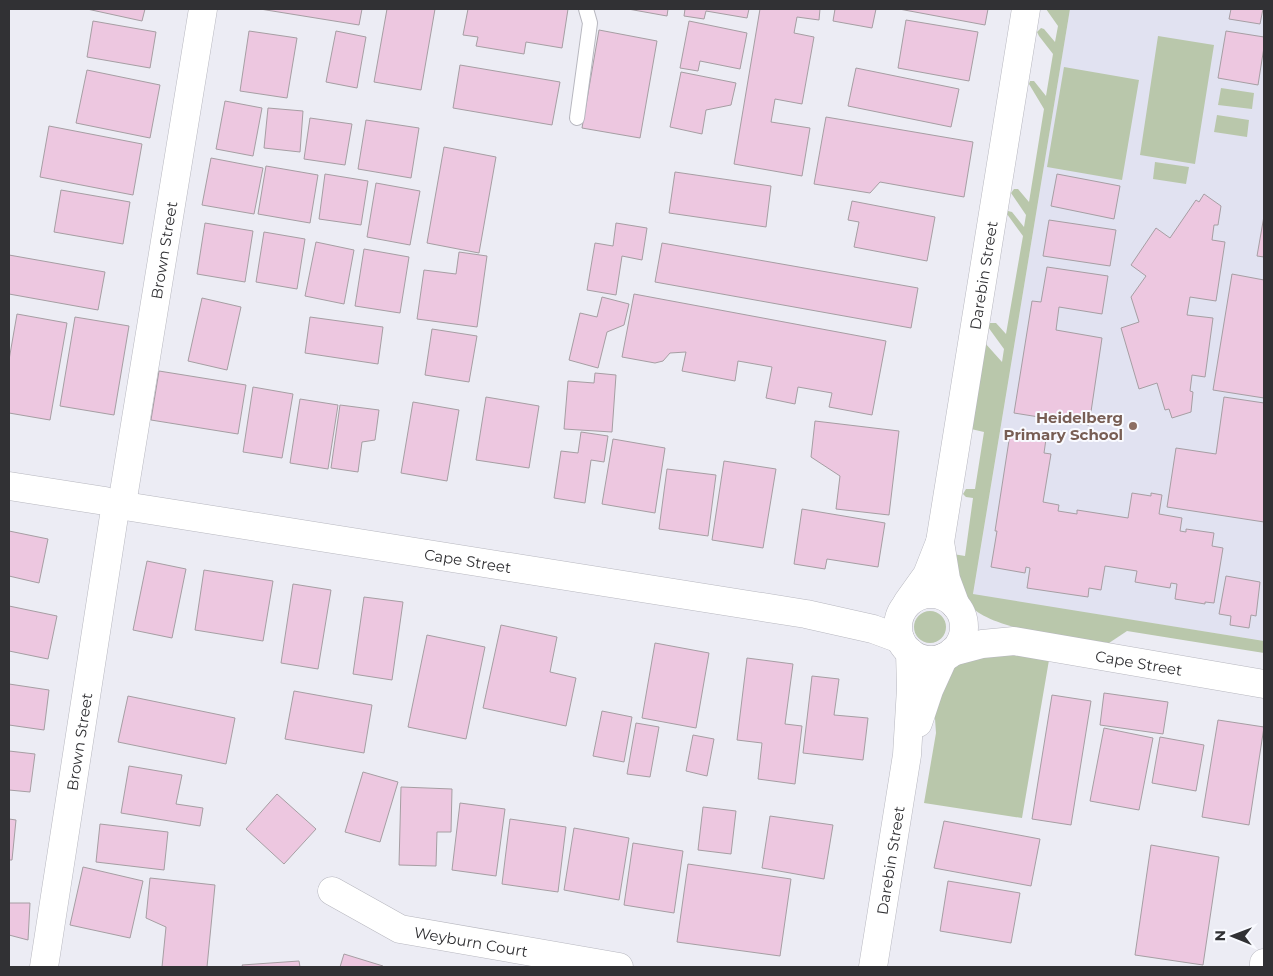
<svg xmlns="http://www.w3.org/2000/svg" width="1273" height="976" viewBox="0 0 1273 976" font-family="Montserrat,sans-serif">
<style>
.built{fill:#e1e2f1}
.green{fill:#b9c7ab}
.building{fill:#edc7e0;stroke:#a69ea3}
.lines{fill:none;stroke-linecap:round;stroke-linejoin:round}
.lane-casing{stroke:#b7b7bf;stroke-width:16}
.street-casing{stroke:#b7b7bf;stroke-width:29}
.secondary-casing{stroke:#b7b7bf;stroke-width:29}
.lane{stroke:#fff;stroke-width:14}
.street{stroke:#fff;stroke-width:28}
.secondary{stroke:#fff;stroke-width:28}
.education-dot{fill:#8d6e63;stroke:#f9faff;stroke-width:2}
.labels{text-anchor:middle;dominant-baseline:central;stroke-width:4;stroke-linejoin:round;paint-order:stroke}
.street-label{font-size:15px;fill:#313134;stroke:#f9faff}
.education-label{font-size:15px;font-weight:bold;fill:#785e54;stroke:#f9faff;text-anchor:end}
</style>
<rect width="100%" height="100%" fill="#ececf4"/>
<path class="built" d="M1070,9H1264V641L973,595Z"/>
<path class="green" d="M1046,9H1070L973,594L1264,641V653L1127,631L1109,643C1075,638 987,631 967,602C961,594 956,566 953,554L965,556L973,498L966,497L963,494L966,489H975L984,432L971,429L985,343L1002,362L1004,349L988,327L990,323H996L1006,334L1023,236L1007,214L1008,211L1012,212L1024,227L1026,215L1011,193L1014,189H1018L1029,202L1044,109L1029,84L1030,81H1034L1046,96L1053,54L1039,36L1037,32L1041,28L1044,29L1055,42L1058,26Z
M1158,36L1214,45L1195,164L1140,155Z
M1064,67L1139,80L1122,180L1047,167Z
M1221,88L1254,93L1252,109L1218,105Z
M1217,115L1249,120L1247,137L1214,132Z
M1155,162L1189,167L1186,184L1153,179Z
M914 627a16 16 0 1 1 32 0a16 16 0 1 1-32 0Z
M984,650L1049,660L1022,818L924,803L936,733L934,704L944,669Z"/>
<path class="building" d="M87,9H145L142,21Z
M260,9H362L359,25Z
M387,9H435L421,90L374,82Z
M468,9H568L562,48L526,42L524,54L476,46L478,37L463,35Z
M628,9H668L667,16Z
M685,9H749L747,18L706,11L704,19L684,16Z
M760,9H820L819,20L797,17L794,33L814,37L802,104L775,99L771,122L810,128L802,176L734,164Z
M835,9H876L872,28L833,21Z
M899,9H988L985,25Z
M1231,9H1263L1260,24L1229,19Z
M906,20L978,32L969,81L898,68Z
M93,21L156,32L150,68L87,57Z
M689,21L747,33L740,69L700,61L698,71L680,68Z
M599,30L657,41L640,138L582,128Z
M249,31L297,38L287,98L240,91Z
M336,31L366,37L357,88L326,82Z
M1226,31L1264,37V47L1258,85L1218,78Z
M460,65L560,82L552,125L453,108Z
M856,68L959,89L951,127L848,106Z
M87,70L160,85L150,138L76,123Z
M681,72L736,83L731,105L706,110L702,134L670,127Z
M225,101L262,108L253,156L216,149Z
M268,108L303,111L300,152L264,148Z
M826,117L973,142L964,197L880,182L870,193L814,184Z
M310,118L352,124L345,165L304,159Z
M366,120L419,128L411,178L358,169Z
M49,126L142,144L133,195L40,177Z
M444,147L496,157L479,253L427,243Z
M211,158L263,168L254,214L202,205Z
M266,166L318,175L310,223L258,214Z
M675,172L771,186L766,227L669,213Z
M325,174L368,181L361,225L319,219Z
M1057,174L1120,186L1114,219L1051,206Z
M376,183L420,191L410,245L367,237Z
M61,190L130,202L123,244L54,232Z
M1204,194L1221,206L1218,225H1214L1212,240L1225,242L1216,301L1190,297L1187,315L1213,318L1205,377L1192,375L1190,391L1193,392L1191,412L1172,418L1169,409L1165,410L1157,383L1139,389L1121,328L1139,322L1131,297L1146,276L1131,265L1156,228L1170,238L1196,200L1199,202Z
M852,201L935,217L927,261L854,247L859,222L848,220Z
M1264,216V257L1257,256Z
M1049,220L1116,230L1110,266L1043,256Z
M205,223L253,231L245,282L197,274Z
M616,223L647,228L642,260L622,256L616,295L587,290L595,243L613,246Z
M264,232L305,239L297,289L256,282Z
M316,242L354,250L344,304L305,296Z
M662,243L918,288L911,328L655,282Z
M364,249L409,257L400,313L355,306Z
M459,252L487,256L477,327L417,319L424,270L456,274Z
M9,255L105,272L98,310L9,294Z
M1047,267L1108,276L1102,314L1059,307L1056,330L1102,338L1089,425L1014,413L1032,301L1041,302Z
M1232,274L1264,280V398L1213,390Z
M634,294L886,341L872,415L829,407L832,393L798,387L795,404L766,398L772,367L738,361L735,381L682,371L686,352L670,353L663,361L655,363L622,357Z
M602,297L629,304L624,325L607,332L598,368L569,360L580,313L597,317Z
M202,298L241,307L227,370L188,361Z
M17,314L67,323L50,420L9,413V360Z
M75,317L129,326L114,415L60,406Z
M310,317L383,327L378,364L305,353Z
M432,329L477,336L469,382L425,375Z
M159,371L246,385L238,434L151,420Z
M595,373L616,375L612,432L564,429L568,381L594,383Z
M253,387L293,394L282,458L243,452Z
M486,397L539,406L529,468L476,460Z
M1224,397L1264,403V522L1167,507L1176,448L1216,454Z
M300,399L338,405L328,469L290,463Z
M413,402L459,410L447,481L401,473Z
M340,405L379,410L375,440L362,442L358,472L331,468Z
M815,421L899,431L889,515L836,509L840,476L811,457Z
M581,432L608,436L604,462L591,460L585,503L554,498L561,451L578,453Z
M1010,434L1046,439L1044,453L1051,454L1043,502L1059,505L1058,511L1077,514V510L1128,518L1132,493L1151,496V493L1162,495L1159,514L1182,518L1180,531L1186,532V529L1214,533L1212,546L1223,548L1214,603L1205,602V604L1175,599L1177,584L1171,583L1170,588L1135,582L1137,571L1105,566L1101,590L1089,588L1088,597L1027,588L1030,568L1026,567L1025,573L991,567L997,531H995Z
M613,439L665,448L655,513L602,504Z
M724,461L776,469L763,548L712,540Z
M667,469L716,475L708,536L659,529Z
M802,509L885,523L878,567L827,559L825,569L794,564Z
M9,531L48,539L39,583L9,576Z
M147,561L186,569L172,638L133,630Z
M204,570L273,581L263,641L195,630Z
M1226,576L1260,582L1256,616L1251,615L1249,628L1230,625L1231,616L1219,614Z
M293,584L331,590L318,669L281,663Z
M364,597L403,602L392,680L353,674Z
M9,606L57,616L48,659L9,651Z
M501,625L557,637L550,672L576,678L566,726L483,708Z
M427,635L485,647L466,739L408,727Z
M655,643L709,653L696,728L642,718Z
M747,658L793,664L785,724L802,726L795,784L758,779L762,743L737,740Z
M812,676L839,679L834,715L868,718L863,760L803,753Z
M9,684L49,690L44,730L9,725Z
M294,691L372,705L364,753L285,739Z
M1104,693L1168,702L1163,734L1100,725Z
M1052,695L1091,701L1071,825L1032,819Z
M128,696L235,718L226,764L118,742Z
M602,711L632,717L624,762L593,756Z
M1218,720L1264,727L1249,825L1202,817Z
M636,723L659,727L650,777L627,774Z
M1104,728L1153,738L1139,810L1090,801Z
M693,735L714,739L707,776L686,771Z
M1160,737L1204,745L1196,791L1152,783Z
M9,751L35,754L30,792L9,790Z
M129,766L182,775L176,804L203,808L200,826L121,813Z
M363,772L398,782L380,842L345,832Z
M401,787L452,789L451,832H437L436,866L399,865Z
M277,794L316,829L284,864L246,829Z
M460,803L505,809L496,876L452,870Z
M703,807L736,811L731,854L698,850Z
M770,816L833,825L824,879L762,868Z
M9,819L16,820L12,860H9Z
M510,819L566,827L558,892L502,884Z
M944,821L1040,839L1031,886L934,868Z
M100,824L168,832L164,870L96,862Z
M574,828L629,838L619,900L564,890Z
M633,843L683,851L674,913L624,905Z
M1151,845L1219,857L1203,965L1135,955Z
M688,864L791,879L780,956L677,942Z
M83,867L143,881L130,938L70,925Z
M150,878L215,885L207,967H162L166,927L146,918Z
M948,881L1020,893L1011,943L940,931Z
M9,903H30L28,940L9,935Z
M344,954L383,966L382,967H340Z
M299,961L300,967H243L242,965Z"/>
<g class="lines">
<g class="lane-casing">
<path id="lane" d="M577,118L590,23L586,9"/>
</g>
<g class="street-casing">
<g id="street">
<path id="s1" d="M124,492L203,9"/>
<path d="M940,542L946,579L956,606"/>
<path id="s2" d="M907,603L927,575L940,542L1026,9"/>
<path d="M918,723L929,690L944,657"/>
<path id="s3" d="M332,891L400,929L619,967"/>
<path id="s4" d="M44,967L114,516"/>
<path id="s5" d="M873,967L907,755L911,688L910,652"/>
<path d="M1264,967V963"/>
</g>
</g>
<g class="secondary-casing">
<g id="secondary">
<path d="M9,486L105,501"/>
<path id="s6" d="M131,507L806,614L873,629L900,639"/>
<circle cx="931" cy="627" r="33"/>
<path id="s7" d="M952,652L982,644L1014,641L1264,684"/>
</g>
</g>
<use href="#lane" class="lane"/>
<use href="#street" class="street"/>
<use href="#secondary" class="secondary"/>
</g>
<circle class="education-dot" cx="1133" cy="426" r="5"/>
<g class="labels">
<g class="street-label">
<text stroke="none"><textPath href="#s1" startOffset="245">Brown Street</textPath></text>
<text stroke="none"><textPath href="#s2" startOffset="340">Darebin Street</textPath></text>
<text stroke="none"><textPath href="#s6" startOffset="341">Cape Street</textPath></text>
<text stroke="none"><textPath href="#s7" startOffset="190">Cape Street</textPath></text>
<text stroke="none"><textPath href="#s4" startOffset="228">Brown Street</textPath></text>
<text stroke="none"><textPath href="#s5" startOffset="108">Darebin Street</textPath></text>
<text stroke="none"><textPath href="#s3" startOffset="150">Weyburn Court</textPath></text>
</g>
<g class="education-label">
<text x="1123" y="417">Heidelberg<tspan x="1123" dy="17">Primary School</tspan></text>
</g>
</g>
<rect width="1273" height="976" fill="none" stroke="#313134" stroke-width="20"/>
<g transform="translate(1233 936) rotate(271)" stroke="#f9faff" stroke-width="4" paint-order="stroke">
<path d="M0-4L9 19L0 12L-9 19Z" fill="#313134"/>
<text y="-8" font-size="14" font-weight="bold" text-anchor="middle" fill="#313134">N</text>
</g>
</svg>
